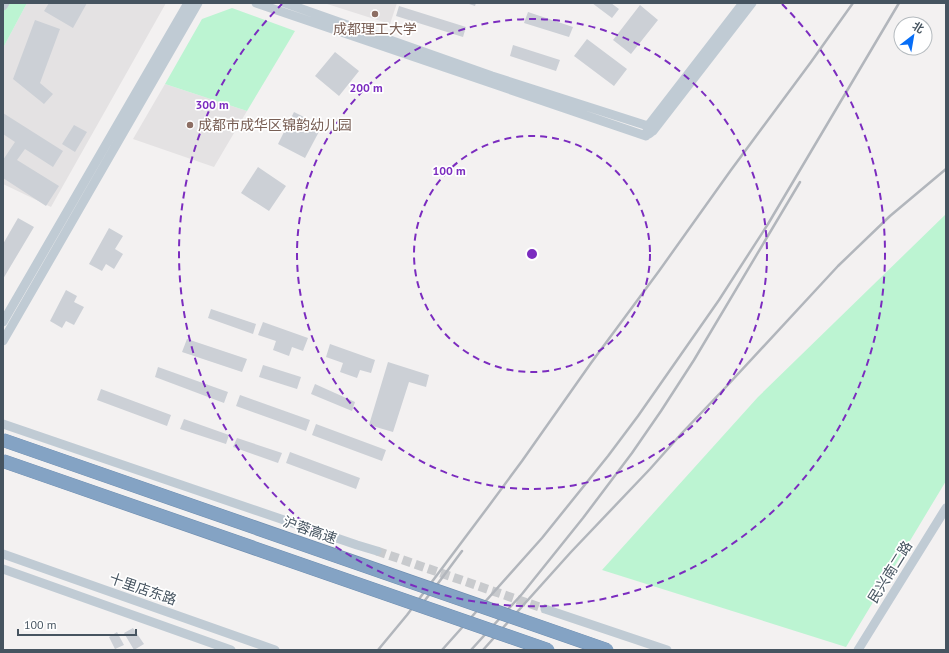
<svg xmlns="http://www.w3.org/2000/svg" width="949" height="653" viewBox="0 0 949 653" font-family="'PT Sans','Noto Sans SC',sans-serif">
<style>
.education{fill:#e4e2e3}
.green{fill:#bcf4d2}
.building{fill:#ccd0d6}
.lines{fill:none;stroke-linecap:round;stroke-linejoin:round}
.minor-tunnel{stroke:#c8cacd;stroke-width:9;stroke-dasharray:9 4.5;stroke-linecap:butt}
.minor{stroke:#c0cbd4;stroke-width:9}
.rail{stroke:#b2b6bc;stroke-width:2.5}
.highway-bridge-casing{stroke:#6f8eb0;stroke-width:14;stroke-linecap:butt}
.highway-bridge{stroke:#84a3c4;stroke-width:13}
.ring{fill:none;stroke:#7b2cbf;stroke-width:2;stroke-dasharray:7 5}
.education-dot{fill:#8d6e63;stroke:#fff;stroke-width:1.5}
.labels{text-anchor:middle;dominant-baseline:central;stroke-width:3.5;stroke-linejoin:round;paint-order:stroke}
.education-label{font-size:14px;fill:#785e54;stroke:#fff}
.street-label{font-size:14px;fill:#465460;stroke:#fff}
.centre{fill:#7b2cbf;stroke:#fff;stroke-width:2}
.ring-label{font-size:12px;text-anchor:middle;font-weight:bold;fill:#7b2cbf;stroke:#fff;stroke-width:3.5;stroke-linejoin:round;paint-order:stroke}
</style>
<rect width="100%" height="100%" fill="#f3f1f1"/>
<path class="education" d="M27,3H166L51,207L3,184V48Z
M324,3H397L390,24Z
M165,84L247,111L214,167L133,139Z"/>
<path class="green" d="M3,3H27L3,48Z
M232,8L295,31L247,111L165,84L202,19Z
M946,214V481L846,647L602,570L758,397Z"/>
<path class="building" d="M49,3H87L73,28L44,11Z
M466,3H476L475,6Z
M592,3H611L619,9L612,18Z
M640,5L658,20L631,54L613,40Z
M399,6L466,27L463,37L396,16Z
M528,12L573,27L569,37L524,23Z
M35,20L60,29L40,83L53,94L44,104L13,79Z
M587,39L627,69L614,86L574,56Z
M513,45L560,60L556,71L510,56Z
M335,52L359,71L339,96L315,76Z
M294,112L322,126L305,158L278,144Z
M3,113L63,151L53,167L25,149L17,160L59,186L46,206L3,178V160L15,142L3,134Z
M74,125L87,132L75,152L62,144Z
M258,167L286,186L269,211L241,193Z
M18,218L34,227L3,279V244Z
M109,228L123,236L115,249L123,254L114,269L106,264L102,271L89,264Z
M66,290L77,296L74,302L84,307L74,325L66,321L62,328L50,321Z
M211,309L256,324L253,334L208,318Z
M263,322L308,338L303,351L292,347L289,356L273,350L276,341L258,335Z
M187,339L247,359L242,372L182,352Z
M330,344L375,360L371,373L360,370L357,378L340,372L343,363L326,357Z
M388,362L429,375L426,387L409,382L393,432L369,425Z
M263,365L301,377L297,389L259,377Z
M158,367L228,392L224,403L155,377Z
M315,384L355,402L352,411L311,394Z
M101,389L171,415L167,426L97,400Z
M240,395L310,420L306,431L236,406Z
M184,419L229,435L226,444L180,429Z
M316,424L386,450L382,461L312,435Z
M237,438L282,453L278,463L233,447Z
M290,452L360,478L356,489L286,463Z
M133,628L144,644L134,650L124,633Z
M117,632L124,645L115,649L109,637Z"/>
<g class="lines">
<path class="minor-tunnel" d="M377,551L545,609"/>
<path class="minor" d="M256,3L646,136
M285,3L492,76L648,126L653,131
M3,6L5,3
M647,131L648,126L743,3
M649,134L653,131L752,3
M3,322L188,3
M3,341L198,3
M3,424L357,545L377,551
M3,554L275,650
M3,569L231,650
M545,609L667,650
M858,650L946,508"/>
<path class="rail" d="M419,608L439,582L462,551
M378,650L407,615L488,507L522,461L591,363L659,271L731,170L811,62L853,3
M442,650L542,538L608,456L638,416L719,300L768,224L899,3
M471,650L522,594L583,518L632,453L661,411L694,360L800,182
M483,650L571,552L650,469L682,433L725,388L838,266L890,216L946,169"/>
<g class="highway-bridge-casing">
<path id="highway-bridge" d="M3,440L607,650
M3,461L548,650"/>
</g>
<use href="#highway-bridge" class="highway-bridge"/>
</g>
<g class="ring">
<circle cx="532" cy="254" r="118"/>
<circle cx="532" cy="254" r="235"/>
<path d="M782 4A353 353 0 1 1 282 4"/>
</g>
<g class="education-dot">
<circle cx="375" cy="14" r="4"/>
<circle cx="190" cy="125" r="4"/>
</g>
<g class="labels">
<g class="education-label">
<text x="375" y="29">成都理工大学</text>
<text x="198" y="125" text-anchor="start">成都市成华区锦韵幼儿园</text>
</g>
<g class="street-label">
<text transform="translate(310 530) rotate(19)">沪蓉高速</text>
<text transform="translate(890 572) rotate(-58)">民兴南二路</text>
<text transform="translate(143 589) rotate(19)">十里店东路</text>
</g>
</g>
<circle cx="532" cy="254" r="6" class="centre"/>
<g class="ring-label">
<text x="366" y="92">200 m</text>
<text x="212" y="109">300 m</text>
<text x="449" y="175">100 m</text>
</g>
<rect width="949" height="653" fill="none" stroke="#465460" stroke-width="8"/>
<g transform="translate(913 36) rotate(31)"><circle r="19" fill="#ffffff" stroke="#b5bbbf"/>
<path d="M0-3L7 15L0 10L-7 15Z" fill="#076ef7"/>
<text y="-6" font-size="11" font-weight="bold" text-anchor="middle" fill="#465460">北</text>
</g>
<path d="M18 629v6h118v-6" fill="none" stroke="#465460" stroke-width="2"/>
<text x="24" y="629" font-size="12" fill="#465460" stroke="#ffffff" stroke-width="3" paint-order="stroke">100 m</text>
</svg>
